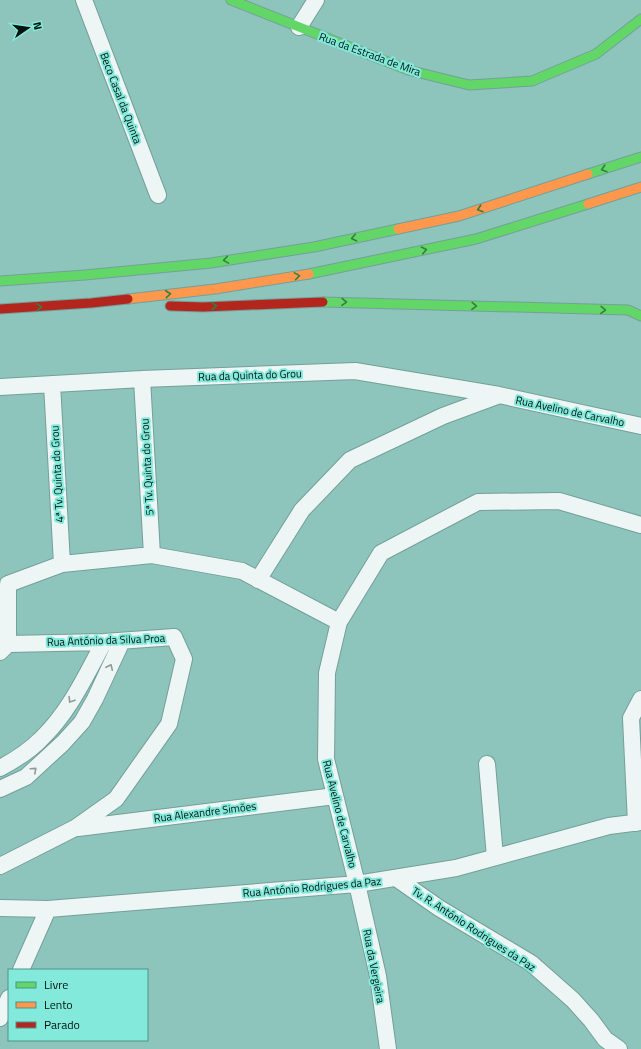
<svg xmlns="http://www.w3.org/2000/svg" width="641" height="1049" viewBox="0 0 641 1049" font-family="'Titillium Web',sans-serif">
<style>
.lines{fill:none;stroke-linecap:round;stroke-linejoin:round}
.street-casing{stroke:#74a099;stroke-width:18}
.fast-casing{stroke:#74a099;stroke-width:11}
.slow-casing{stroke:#74a099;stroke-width:11}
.jam-casing{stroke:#74a099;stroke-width:11}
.street{stroke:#eef6f5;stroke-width:16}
.fast{stroke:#63d668;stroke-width:9}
.slow{stroke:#ff974d;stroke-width:9}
.jam{stroke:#b3261e;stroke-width:9}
.oneway{stroke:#367e40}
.oneway2{stroke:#8f9b99}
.labels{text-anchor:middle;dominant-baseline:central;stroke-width:4;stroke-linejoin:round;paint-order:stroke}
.street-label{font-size:11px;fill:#001310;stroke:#83e9da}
</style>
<rect width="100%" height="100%" fill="#8dc4bc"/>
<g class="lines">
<g class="street-casing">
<path id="street" d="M84,0L158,195
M299,27L316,0
M142,379L152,555
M52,384L62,564
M0,387L142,379L355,371L499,395L641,426
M258,580L302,510L350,460L443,416L497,396
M0,652L8,644V584L62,564L152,555L242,571L339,622
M487,764L495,857
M0,768C15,760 28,752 40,740C69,713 86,675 104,642
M0,789L26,777L63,743L82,722L95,699L122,641
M636,823L631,718L641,699
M78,828L335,796
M0,866L75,828L116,799L169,724L184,659L174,637L104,642L8,644
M396,878L439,908L531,963L573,1000L591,1020L605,1039L619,1049
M0,908L48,909L357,884L456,868L609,826L641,822
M21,970L48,909
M0,1018L9,998
M388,1049L378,976L357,884L326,759L327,673L339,622L381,553L478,502L559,501L641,525"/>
</g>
<g class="fast-casing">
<path id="fast" d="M231,0L408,70L469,85L532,81L596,54L641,19
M588,174L641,157
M309,274L476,239L588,204
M0,281L85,275L211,263L314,247L398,229
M323,302L628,310L641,316"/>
</g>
<g class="slow-casing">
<path id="slow" d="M588,204L641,187
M398,229L459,216L588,174
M128,299L215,289L309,274"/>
</g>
<g class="jam-casing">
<path id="jam" d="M170,306L203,307L323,302
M0,309L91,303L128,299"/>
</g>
<use href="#street" class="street"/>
<use href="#fast" class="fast"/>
<use href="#slow" class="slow"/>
<use href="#jam" class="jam"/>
</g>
<defs><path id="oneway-chevron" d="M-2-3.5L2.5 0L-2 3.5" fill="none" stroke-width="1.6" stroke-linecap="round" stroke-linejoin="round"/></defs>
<g class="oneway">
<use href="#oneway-chevron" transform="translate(604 169) rotate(162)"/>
<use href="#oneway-chevron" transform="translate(480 209) rotate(162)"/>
<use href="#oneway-chevron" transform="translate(354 238) rotate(168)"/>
<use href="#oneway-chevron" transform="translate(424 250) rotate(-12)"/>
<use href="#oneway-chevron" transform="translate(226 260) rotate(171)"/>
<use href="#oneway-chevron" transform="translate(297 276) rotate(-9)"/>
<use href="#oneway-chevron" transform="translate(168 294) rotate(-6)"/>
<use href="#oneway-chevron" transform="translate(344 302) rotate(2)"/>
<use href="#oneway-chevron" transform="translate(214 306) rotate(-2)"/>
<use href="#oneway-chevron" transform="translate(474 306) rotate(2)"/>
<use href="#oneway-chevron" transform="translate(39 307) rotate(-4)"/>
<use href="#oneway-chevron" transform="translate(603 310) rotate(2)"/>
</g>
<g class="oneway2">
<use href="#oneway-chevron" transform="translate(110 667) rotate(-65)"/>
<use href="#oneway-chevron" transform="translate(71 700) rotate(122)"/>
<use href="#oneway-chevron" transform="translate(34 770) rotate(-42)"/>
</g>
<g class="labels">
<g class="street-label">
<text transform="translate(370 54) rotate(20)">Rua da Estrada de Mira</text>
<text transform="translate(121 98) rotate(69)">Beco Casal da Quinta</text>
<text transform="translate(250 375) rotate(-2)">Rua da Quinta do Grou</text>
<text transform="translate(570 411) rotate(12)">Rua Avelino de Carvalho</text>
<text transform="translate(147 467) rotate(-93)">5ª Tv. Quinta do Grou</text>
<text transform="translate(57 474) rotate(-93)">4ª Tv. Quinta do Grou</text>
<text transform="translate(106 640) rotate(-2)">Rua António da Silva Proa</text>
<text transform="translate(205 812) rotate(-7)">Rua Alexandre Simões</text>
<text transform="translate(340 814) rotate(76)">Rua Avelino de Carvalho</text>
<text transform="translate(312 887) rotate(-5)">Rua António Rodrigues da Paz</text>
<text transform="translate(474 929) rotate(33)">Tv. R. António Rodrigues da Paz</text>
<text transform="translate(374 966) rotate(79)">Rua da Vergieira</text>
</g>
</g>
<rect x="8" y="969" width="140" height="72" fill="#83e9da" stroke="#4f9389"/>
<rect x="16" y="982" width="20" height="6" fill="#63d668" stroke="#4f9389"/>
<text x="44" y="989" font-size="12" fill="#001310">Livre</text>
<rect x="16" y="1002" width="20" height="6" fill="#ff974d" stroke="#4f9389"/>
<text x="44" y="1009" font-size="12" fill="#001310">Lento</text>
<rect x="16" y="1022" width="20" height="6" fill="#b3261e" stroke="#4f9389"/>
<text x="44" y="1029" font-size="12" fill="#001310">Parado</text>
<g transform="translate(28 28) rotate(77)" stroke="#83e9da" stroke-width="3" paint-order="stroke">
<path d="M0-3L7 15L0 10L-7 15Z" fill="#001310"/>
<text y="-6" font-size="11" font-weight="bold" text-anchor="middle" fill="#001310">N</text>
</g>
</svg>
